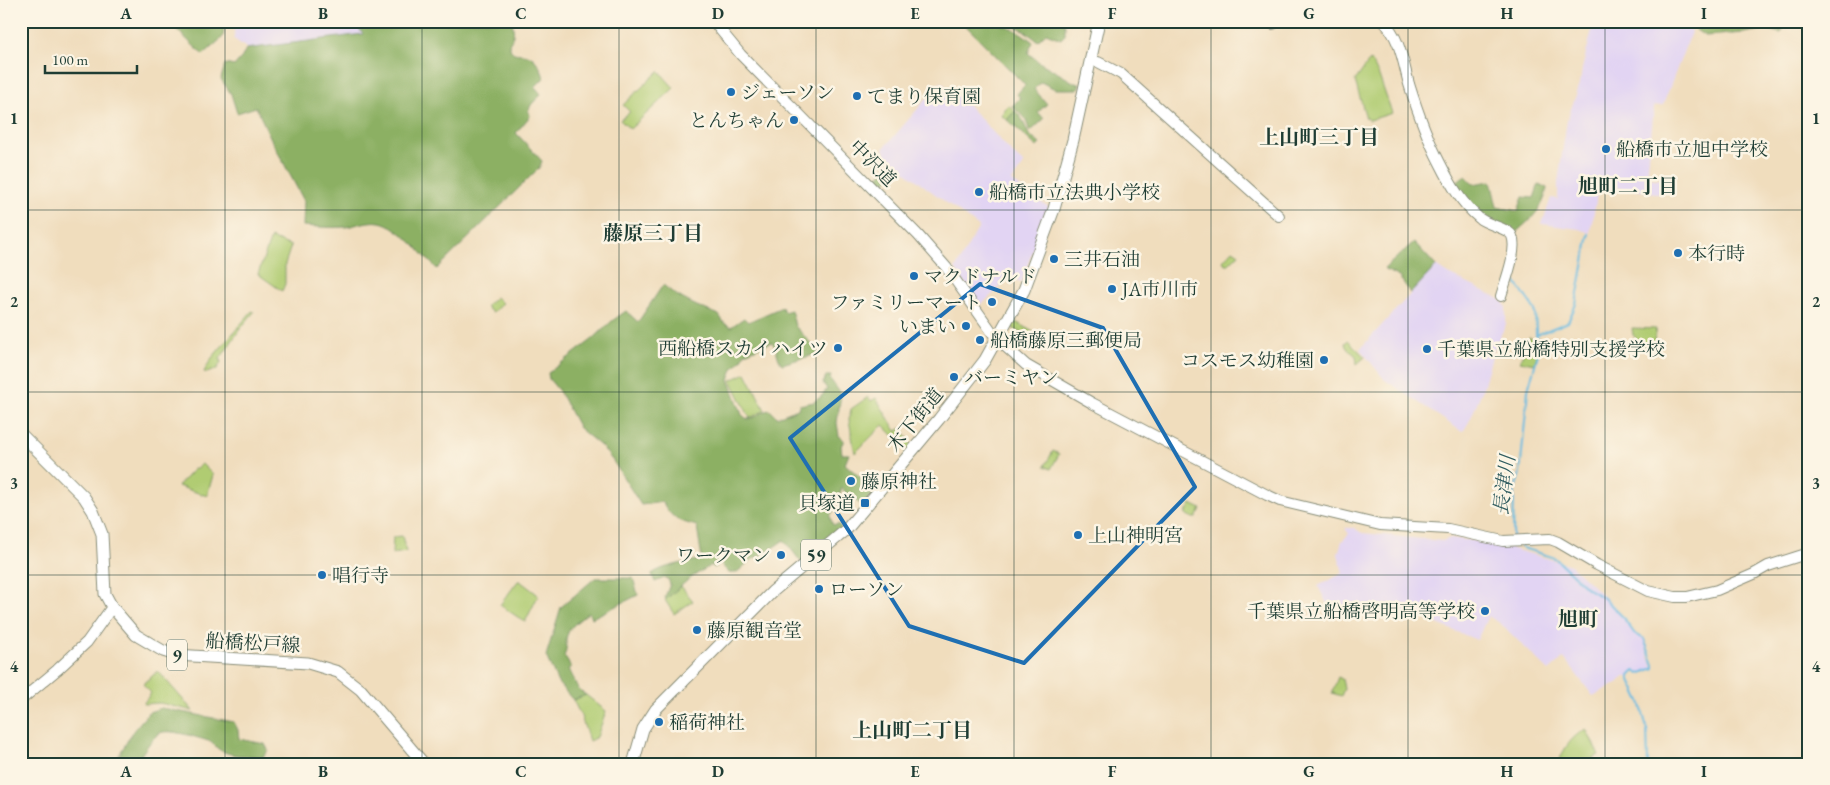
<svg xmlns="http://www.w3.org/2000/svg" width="1830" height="785" viewBox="0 0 1830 785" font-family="'EB Garamond','Noto Serif JP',serif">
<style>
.built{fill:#e2d4f3}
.green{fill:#b0cc72;stroke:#688453}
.forest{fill:#8cb064;stroke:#56764c}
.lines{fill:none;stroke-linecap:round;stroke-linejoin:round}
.stream{stroke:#66bce2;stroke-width:2}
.secondary-casing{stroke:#888d78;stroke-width:12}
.primary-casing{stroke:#888d78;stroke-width:13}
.secondary{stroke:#fff;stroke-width:10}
.primary{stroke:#fff;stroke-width:11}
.marked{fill:none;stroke:#1f6fb2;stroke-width:4;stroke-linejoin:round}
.grid{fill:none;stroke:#1f3d34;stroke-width:1;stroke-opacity:0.55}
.poi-dot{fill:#1f6fb2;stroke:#fcf5e5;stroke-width:2}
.labels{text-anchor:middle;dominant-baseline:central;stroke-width:5;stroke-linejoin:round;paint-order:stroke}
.shield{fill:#fcf5e5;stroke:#617469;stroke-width:1}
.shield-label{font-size:18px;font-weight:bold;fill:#1f3d34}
.poi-label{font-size:19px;fill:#1f3d34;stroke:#fcf5e5;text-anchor:start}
.street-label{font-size:19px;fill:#1f3d34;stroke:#fcf5e5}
.neighbourhood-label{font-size:20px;font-weight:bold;fill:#1f3d34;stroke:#fcf5e5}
.water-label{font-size:20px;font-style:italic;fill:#315d60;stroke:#fcf5e5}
.neatline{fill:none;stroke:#1f3d34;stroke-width:2}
.grid-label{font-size:16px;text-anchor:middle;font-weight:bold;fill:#1f3d34}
</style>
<rect width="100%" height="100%" fill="#fcf5e5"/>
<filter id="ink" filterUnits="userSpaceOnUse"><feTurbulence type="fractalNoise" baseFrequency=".02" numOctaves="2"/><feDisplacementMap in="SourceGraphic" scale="10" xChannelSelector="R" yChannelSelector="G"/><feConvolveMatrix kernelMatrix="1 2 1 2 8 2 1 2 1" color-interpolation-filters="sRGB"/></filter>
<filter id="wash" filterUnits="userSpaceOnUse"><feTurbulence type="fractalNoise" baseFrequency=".0096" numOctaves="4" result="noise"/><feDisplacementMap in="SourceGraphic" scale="20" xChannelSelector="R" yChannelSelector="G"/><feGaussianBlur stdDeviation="1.12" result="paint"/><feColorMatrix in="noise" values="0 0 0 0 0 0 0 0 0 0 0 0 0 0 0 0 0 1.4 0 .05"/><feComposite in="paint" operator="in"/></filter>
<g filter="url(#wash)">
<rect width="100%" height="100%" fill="#f0ddbd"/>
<path class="built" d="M235,21H353L364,34L246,49L245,45L241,44L234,39Z
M1598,21H1682L1689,28L1691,32L1663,105L1654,106L1647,178L1663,180V194L1599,185L1590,233L1579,229L1542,224L1551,198L1558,199V182L1567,120L1580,84L1582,69L1593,26L1592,23Z
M941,82L967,104L1014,155L1024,164L1012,181L1035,199L1049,207L1021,283L1006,274L997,290L981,305L955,269L979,227L883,155L886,152L883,149Z
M1436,266L1452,276L1502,300L1506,307V324L1494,349L1482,391L1470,420L1464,430L1461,431L1385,380L1360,349Z
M1345,528H1354L1362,533L1442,541L1451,538L1491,543L1571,565L1613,605L1634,633L1645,639L1644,642L1653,668L1639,673L1635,671L1629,676H1624L1619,682L1593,696L1564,658L1549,671L1500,623L1488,616L1477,640L1423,618L1401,622L1392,619L1373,618L1342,608L1332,614L1318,586L1343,573L1338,554L1342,541L1349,534Z"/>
<path class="green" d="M1370,60L1378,73L1392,113L1370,120L1366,118L1355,81Z
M659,71L674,88L630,129L620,120L630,112L623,105Z
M1008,105L1015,111L1007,120L1001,115Z
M271,238L291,246L285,264V284L282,291L258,274Z
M1233,250L1239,254L1229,264H1225L1223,261Z
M496,297L502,303L493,313L487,308V305Z
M252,311L254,312L240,329L220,359L221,362L217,369L207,373L204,372L211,359Z
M1012,320L1035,333L1034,335L1038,338L1036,341L1009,326Z
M1632,328L1656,329L1654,342L1643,346L1633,335Z
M1529,337L1536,341L1538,354L1534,364L1520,361Z
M1348,340L1365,357L1357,364L1356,356L1346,347L1345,343Z
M746,373L765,410L750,418L731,380Z
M868,397L871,401L876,398L896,431L902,428L912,446L908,450L883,425L855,453L849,420L851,409Z
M1053,451L1059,454L1051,469L1045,466Z
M202,464L213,475L207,496L178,486L193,470Z
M1191,504L1201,509L1196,518H1193L1185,514Z
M402,536L406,552L392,554L393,537Z
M518,581H520L537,594L538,596L525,622L500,605Z
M681,586L693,601L674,614L665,600Z
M158,671L193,711L160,703L143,704L151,693L143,684Z
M1338,677L1342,679L1344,689L1341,696L1332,693Z
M586,695L606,711L597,737L589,741L581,716L573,700Z
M1586,729L1599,755L1582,764H1558C1564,748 1571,737 1586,729Z"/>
<path class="forest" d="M168,21H225L223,37L203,55Z
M353,21H512C514,31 515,36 509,44C511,57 518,52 527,55C536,57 542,70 544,78L535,87L541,94L531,105L528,111L530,116L516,133L542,161L539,168L437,269C423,255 400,226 380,222C369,220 357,225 346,227C331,228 318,227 303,226L304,201L273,143L256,107L237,113L231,94L221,79L225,64L234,66L242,57L246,49L363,34Z
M961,21C991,21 1009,22 1033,42L1028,53L1039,62L1075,83H1080L1078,89H1055L1041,82L1034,89L1047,104L1038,112L1044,119L1030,132L1025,118L1012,106L1020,98L1017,94L1025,85Z
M999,21H1061L1065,24V35L1061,39L1046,33L1038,41L1022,29Z
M1692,21H1779L1783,31L1780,33L1766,29L1745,33L1705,36L1696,30Z
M1015,111L1022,119L1029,135L1040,144L1037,147L1007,120Z
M892,162L899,167L881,187L874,181Z
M1465,176L1473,184L1491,181L1497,207L1518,211L1523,197L1534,198L1539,184L1547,188C1544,209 1530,220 1514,234L1490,222L1472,208L1455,184Z
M1414,242L1436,266L1411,293L1399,277L1384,269Z
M663,285C681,300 698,307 719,315L724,323L731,327L744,318L748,322L782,307L784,312L791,310L795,326L818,351L817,354C805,357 794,361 782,364C777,359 778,350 772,342L745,353L742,359L733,369L729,379L742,415L747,419C756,419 761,411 770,410L777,417L798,409L799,405L814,402L817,399L820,398L827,389L823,383L826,376H831L830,379L841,394L837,423L839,436L844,440L841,446L842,454H849L845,464L875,490L863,506L846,493L842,488L834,510L830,516L833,525L839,524L841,528L801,562L784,540L765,553L751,560L736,573H729L720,563L714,568L711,565L689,579L666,599L665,597L670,584L668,579L664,578L655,582L652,574C661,566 689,562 702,559L697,526C682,522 670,519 663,502L641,505L613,461L602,447L579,428L559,391L549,379L548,373L593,339L612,321L626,311L638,322Z
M595,578H633L638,595L592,618L589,612C580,620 567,627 566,640C566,646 567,650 564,656L571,667L568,669L579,690L586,695L573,700L558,683L546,656L561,607Z
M161,708L234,722L238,730L239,739L265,744L268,750L263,757C247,755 221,758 212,742C201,739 170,728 160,733C153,737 146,748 141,755L142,764H114L133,731L149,712Z"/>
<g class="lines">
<path class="stream" d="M1512,277L1535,310L1536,334
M1513,537L1514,492L1520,473L1528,390L1538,354L1536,335L1568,322L1576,304L1589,234
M1520,544L1523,548L1555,558L1588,589L1604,598L1622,616L1634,633L1644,639L1654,665V668L1639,674L1635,671L1630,676V680L1640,701L1647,729L1648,764"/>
</g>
</g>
<g filter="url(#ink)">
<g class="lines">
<g class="secondary-casing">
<path id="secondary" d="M713,21L741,55L918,235L946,267L997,339L1026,365L1092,403L1267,495L1280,501L1380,525L1448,529L1503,541L1550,539L1558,542L1597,565L1648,591L1675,597H1687L1717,590L1754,574L1768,566L1809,553
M1263,21L1273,24L1279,21
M1383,21C1400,37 1403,62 1409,84C1417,110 1427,138 1440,163C1450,183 1461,203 1479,218C1487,225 1509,228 1512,236C1518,250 1505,282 1501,296
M1090,60L1098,62L1121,74L1279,216
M21,700L57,670L87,642L112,607
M1487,763L1493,764"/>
</g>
<g class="primary-casing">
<path id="primary" d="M21,434L84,497L93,511L102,534L105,594L112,607L136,635L163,651L176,655L308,663L338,672L361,690L424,764
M633,764L643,729L656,709L772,592L846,530L939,419L985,360L1024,290L1054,209L1073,140L1099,21"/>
</g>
<use href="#secondary" class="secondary"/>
<use href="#primary" class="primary"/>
</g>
</g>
<path class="marked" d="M980,284L1103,328L1195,487L1024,663L909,626L790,438Z"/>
<path class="grid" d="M225,21V764M422,21V764M619,21V764M816,21V764M1014,21V764M1211,21V764M1408,21V764M1605,21V764M21,210H1809M21,392H1809M21,575H1809"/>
<g class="poi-dot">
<circle cx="731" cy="92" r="5"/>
<circle cx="857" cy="96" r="5"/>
<circle cx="794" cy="120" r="5"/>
<circle cx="1606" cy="149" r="5"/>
<circle cx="979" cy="192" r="5"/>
<circle cx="1678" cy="253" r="5"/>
<circle cx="1054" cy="259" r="5"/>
<circle cx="914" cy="276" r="5"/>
<circle cx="1112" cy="289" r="5"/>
<circle cx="992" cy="302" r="5"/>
<circle cx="966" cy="326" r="5"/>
<circle cx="980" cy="340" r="5"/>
<circle cx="838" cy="348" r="5"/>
<circle cx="1427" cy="349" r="5"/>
<circle cx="1324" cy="360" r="5"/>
<circle cx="954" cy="377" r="5"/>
<circle cx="851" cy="481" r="5"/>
<rect x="860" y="498" width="10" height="10" rx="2.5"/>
<circle cx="1078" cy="535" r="5"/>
<circle cx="781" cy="555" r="5"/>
<circle cx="322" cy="575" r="5"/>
<circle cx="819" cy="589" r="5"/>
<circle cx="1485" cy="611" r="5"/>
<circle cx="697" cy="630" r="5"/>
<circle cx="659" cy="722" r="5"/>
</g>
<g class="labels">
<g class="shield">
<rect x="801" y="539.5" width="30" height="31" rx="4"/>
<rect x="167" y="639.5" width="20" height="31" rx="4"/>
</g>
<g class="shield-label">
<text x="816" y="555">59</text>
<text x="177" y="655">9</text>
</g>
<g class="poi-label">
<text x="741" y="92">ジェーソン</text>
<text x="867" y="96">てまり保育園</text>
<text x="784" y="120" text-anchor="end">とんちゃん</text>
<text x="1616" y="149">船橋市立旭中学校</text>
<text x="989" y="192">船橋市立法典小学校</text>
<text x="1688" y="253">本行時</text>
<text x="1064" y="259">三井石油</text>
<text x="924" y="276">マクドナルド</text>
<text x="1122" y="289">JA市川市</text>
<text x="982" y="302" text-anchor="end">ファミリーマート</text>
<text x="956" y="326" text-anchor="end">いまい</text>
<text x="990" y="340">船橋藤原三郵便局</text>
<text x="828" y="348" text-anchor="end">西船橋スカイハイツ</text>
<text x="1437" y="349">千葉県立船橋特別支援学校</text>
<text x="1314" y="360" text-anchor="end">コスモス幼稚園</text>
<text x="964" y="377">バーミヤン</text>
<text x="861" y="481">藤原神社</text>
<text x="855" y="503" text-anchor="end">貝塚道</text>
<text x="1088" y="535">上山神明宮</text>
<text x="771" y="555" text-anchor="end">ワークマン</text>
<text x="332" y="575">唱行寺</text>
<text x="829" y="589">ローソン</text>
<text x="1475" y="611" text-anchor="end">千葉県立船橋啓明高等学校</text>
<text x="707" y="630">藤原観音堂</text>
<text x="669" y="722">稲荷神社</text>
</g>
<g class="street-label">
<text transform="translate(873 163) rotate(45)">中沢道</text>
<text transform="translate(915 420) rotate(-51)">木下街道</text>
<text transform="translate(253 643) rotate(3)">船橋松戸線</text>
</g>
<g class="neighbourhood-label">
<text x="1319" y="137">上山町三丁目</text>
<text x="1628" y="186">旭町二丁目</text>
<text x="653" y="233">藤原三丁目</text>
<text x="1578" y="619">旭町</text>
<text x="912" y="730">上山町二丁目</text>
</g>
<g class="water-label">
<text transform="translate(1504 485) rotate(-83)">長津川</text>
</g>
</g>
<rect width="1830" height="785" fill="none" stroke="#fcf5e5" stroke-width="55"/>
<path d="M45 65v8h92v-8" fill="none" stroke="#1f3d34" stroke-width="2.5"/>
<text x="52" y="65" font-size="15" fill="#1f3d34" stroke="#fcf5e5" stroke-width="4" paint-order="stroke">100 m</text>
<rect x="28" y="28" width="1774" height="730" class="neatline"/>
<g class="grid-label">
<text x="126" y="19">A</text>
<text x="323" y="19">B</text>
<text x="521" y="19">C</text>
<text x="718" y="19">D</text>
<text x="915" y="19">E</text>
<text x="1112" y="19">F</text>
<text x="1309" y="19">G</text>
<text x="1507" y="19">H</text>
<text x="1704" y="19">I</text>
<text x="14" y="124">1</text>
<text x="1816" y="124">1</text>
<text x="14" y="307">2</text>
<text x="1816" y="307">2</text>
<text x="14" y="489">3</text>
<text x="1816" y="489">3</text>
<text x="14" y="672">4</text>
<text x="1816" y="672">4</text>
<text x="126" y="777">A</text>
<text x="323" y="777">B</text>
<text x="521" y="777">C</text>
<text x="718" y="777">D</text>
<text x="915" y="777">E</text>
<text x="1112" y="777">F</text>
<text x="1309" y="777">G</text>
<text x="1507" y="777">H</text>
<text x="1704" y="777">I</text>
</g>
</svg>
